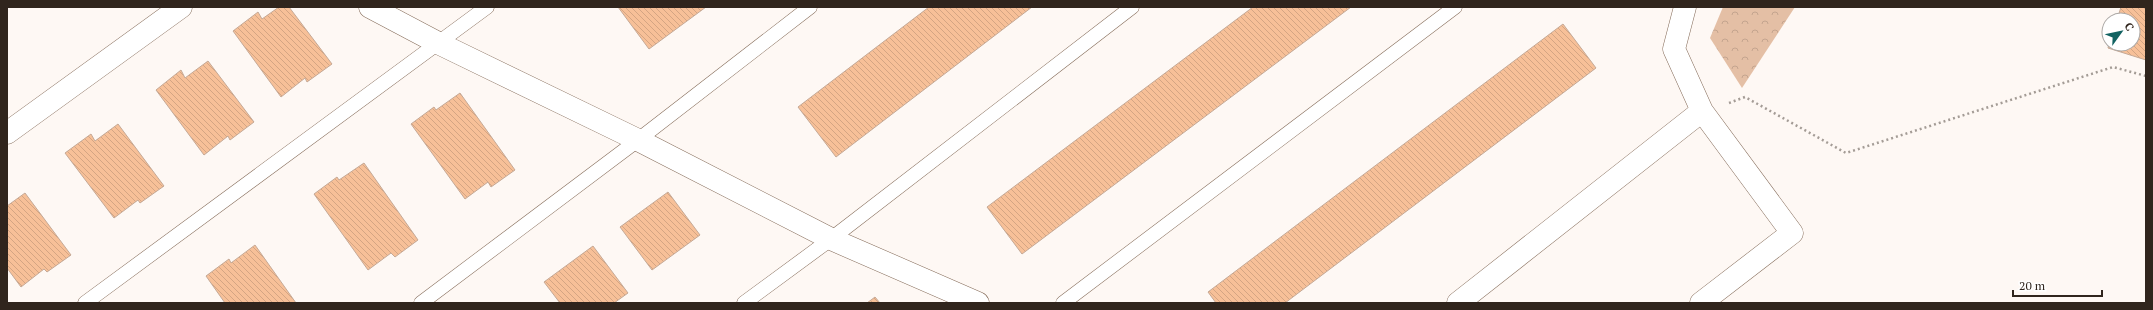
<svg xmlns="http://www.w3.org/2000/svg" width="2153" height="310" viewBox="0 0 2153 310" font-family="'PT Serif',serif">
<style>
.park{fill:url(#park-crowns)}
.building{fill:url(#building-back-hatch);stroke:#c5a996}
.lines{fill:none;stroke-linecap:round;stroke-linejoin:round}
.lane-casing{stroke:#856c5a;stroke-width:15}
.street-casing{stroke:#856c5a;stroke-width:23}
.path{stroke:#a49c96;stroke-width:2.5;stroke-dasharray:2 3;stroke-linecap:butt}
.lane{stroke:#fff;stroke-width:14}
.street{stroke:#fff;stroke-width:22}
</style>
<defs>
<pattern id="park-crowns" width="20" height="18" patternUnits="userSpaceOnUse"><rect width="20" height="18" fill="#e4bfa5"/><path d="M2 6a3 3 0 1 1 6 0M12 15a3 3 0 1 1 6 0" fill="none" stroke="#c4a48e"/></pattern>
<pattern id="building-back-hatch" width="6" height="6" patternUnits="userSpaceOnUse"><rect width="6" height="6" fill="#f7c098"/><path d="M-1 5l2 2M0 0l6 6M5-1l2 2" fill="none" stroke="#d4a583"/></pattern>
</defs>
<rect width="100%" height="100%" fill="#fef8f4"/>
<path class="park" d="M1723,7H1795L1742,88L1710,38Z"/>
<path class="building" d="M279,7H289L332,64L307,82L305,78L281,97L233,31L258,12L262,19Z
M618,7H706L649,49Z
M929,7H1032L836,157L798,107Z
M1253,7H1351L1022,254L987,207Z
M2121,7H2146V60L2108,48L2109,44H2133V20H2117Z
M1563,24L1596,68L1285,303H1216L1208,292Z
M208,61L254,122L230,140L228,136L204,155L156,90L181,70L185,78Z
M460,93L515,170L491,187L488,182L465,199L411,124L434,107L436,110Z
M118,124L164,186L140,203L138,200L114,218L65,153L91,134L95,141Z
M364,163L418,240L395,257L391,253L368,270L314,194L337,177L339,180Z
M668,192L700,235L652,270L620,227Z
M25,193L71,255L47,272L44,269L21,287L7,268V206Z
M255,245L296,303H225L206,276L229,259L231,263Z
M593,246L628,293L614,303H560L544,282Z
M875,297L880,303H867Z"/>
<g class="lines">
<g class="lane-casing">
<path id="lane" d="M85,303L487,7
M421,303L638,140L810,7
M744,303L831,239L1132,7
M1063,303L1455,7"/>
</g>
<g class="street-casing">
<path id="street" d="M370,7L438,43L638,140L831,239L978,303
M1685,7L1674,49L1702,111L1792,233L1701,303
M7,133L181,7
M1458,303L1702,111"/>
</g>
<path class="path" d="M1729,103L1745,97L1846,153L2113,67L2146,76"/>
<use href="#lane" class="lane"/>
<use href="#street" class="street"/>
</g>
<rect width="2153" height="310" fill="none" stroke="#30251d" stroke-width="16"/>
<g transform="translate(2121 32) rotate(57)"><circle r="19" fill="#ffffff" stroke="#aca8a5"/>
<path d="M0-3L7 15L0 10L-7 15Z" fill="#116261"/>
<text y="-6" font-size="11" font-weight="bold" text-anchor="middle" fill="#30251d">С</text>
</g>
<path d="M2013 290v6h89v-6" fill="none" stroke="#30251d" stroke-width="2"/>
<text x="2019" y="290" font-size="12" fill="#30251d" stroke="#ffffff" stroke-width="3" paint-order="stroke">20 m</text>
</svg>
